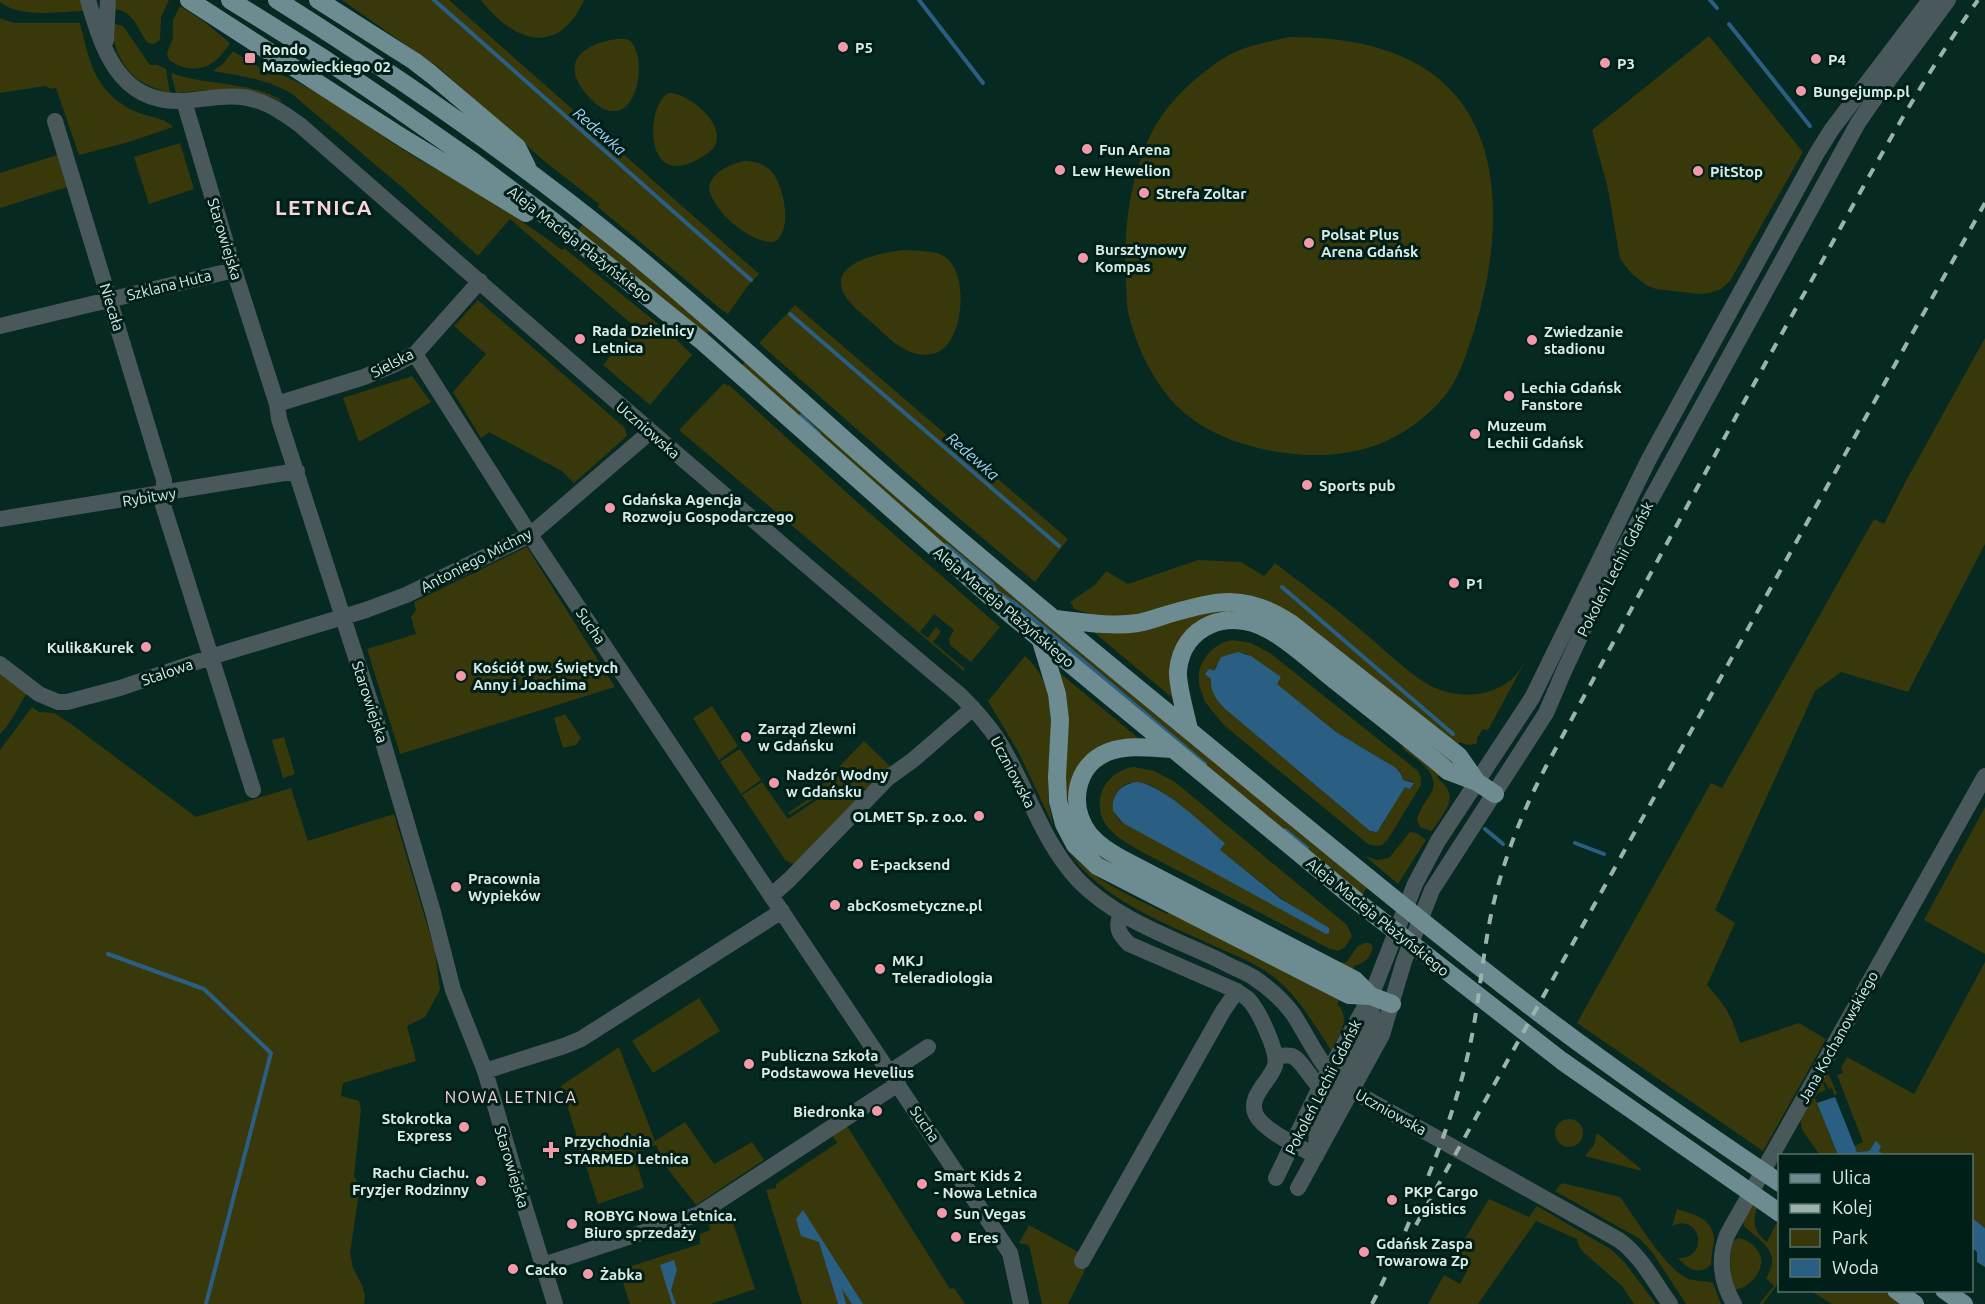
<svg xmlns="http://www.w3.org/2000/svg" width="1985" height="1304" viewBox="0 0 1985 1304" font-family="Ubuntu,sans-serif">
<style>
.green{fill:#39380b;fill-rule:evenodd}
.water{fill:#2a5f83}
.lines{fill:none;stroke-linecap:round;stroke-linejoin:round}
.stream{stroke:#2a5f83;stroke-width:4}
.minor{stroke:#49585a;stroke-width:16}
.major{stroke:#6d8c91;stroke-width:18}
.rail{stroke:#9cb3ac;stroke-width:4;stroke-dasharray:10 10;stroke-linecap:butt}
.poi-dot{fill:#f39aaa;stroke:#001f18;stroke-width:2}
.labels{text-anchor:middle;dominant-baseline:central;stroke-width:6;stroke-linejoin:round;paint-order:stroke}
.poi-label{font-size:15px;font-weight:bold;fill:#d9ebe5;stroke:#001f18;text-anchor:start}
.street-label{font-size:15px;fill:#d9ebe5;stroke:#001f18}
.water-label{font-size:16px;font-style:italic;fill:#a5d2f3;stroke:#001f18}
.neighbourhood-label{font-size:16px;letter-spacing:1.5px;fill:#f8d5da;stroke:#001f18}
.district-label{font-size:21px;font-weight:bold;letter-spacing:1.5px;fill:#f8d5da;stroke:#001f18}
</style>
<rect width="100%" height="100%" fill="#062921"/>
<path class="green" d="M0,0H81L86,11C61,11 21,19 0,2Z
M117,0H169L161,17L160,40L154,44L148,43C137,29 133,9 113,9Z
M342,0H449L759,274L747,287L728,314L722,310L598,207L599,204L543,160L439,68Z
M481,0H584C558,58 513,42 481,0Z
M180,6L202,20L230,43C215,68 195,77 169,60L167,53L173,38V20Z
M0,18L14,23H80C90,65 96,95 139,113C151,117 165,118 173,127L129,142L79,155L56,88L52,89L45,86L0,93Z
M111,23L123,26L150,65H157L166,69L170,93C131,83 115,63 111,23Z
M1709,36L1803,152L1730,281L1721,289L1710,293L1699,294L1656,289L1646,285L1631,273L1620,259L1608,189L1592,130Z
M1289,37C1349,37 1417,48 1457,97C1509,161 1496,262 1473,334C1466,355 1458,381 1444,397C1399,449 1343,462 1278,452C1236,445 1194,429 1167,395C1149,372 1136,345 1129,316C1126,306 1127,295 1126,285C1123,232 1129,177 1153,130C1170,99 1199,73 1229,55C1247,45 1269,42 1289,37Z
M617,39C622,39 626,38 630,41C646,54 640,110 615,111C604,112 595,104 588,96C559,64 581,44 617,39Z
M233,51L267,72L269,70C322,89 367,128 415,157C465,186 516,215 562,250L564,248L672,335L692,355L650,405L603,365L635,327L510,219L478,256L404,189L292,94C267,79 241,76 213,71L223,64Z
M171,73C207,86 246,81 280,99L282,102C247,83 213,90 176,93Z
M669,93C692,93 736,133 708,153C640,201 646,101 669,93Z
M180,143L194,189L149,204L134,157Z
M57,155L67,187L0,208V173Z
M744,161C754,161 763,163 770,170C784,183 794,232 774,242C751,244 710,210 709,186C715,170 729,165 744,161Z
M583,224L711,330L706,335L578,230Z
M904,250C917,251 933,250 944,256C971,272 964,349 932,354C906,359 887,336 870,321C861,313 850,305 844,294C827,262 884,252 904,250Z
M478,300L625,428L627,436L574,483L562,471L489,432L481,438L453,392L486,354L454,326Z
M795,305L1068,539L1035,582L935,498L759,343Z
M1985,338V544L1908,692L1841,672L1815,691L1715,910L1735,923L1707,985C1727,1007 1731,1015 1740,1043L1799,1023L1826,1039L1763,1151L1577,1023L1711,783L1722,788L1874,519L1884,524L1907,479Z
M746,361L1205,754L1367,888L1360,897L1044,633L741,366Z
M412,376L431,402L359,442L343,398Z
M724,383L728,386L729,385L857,502L1000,627L971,662L950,645L949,639L954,630L934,614L920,632L928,638L936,627L941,632L933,642L965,669L964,671L679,430Z
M527,547L615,687L400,754L367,649L416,634L411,617L416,610L414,602Z
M1198,560L1241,562L1264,576L1275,563C1302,584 1329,603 1355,625C1376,642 1396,662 1418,678C1446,699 1489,702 1515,676C1522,668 1527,658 1532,649L1488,730L1483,729L1477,738V743C1471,746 1465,745 1460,742L1458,744L1263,599C1242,592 1230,598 1209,602C1168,610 1112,627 1073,608V606L1070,602L1095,585L1106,571L1128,584Z
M1239,608L1263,615L1284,627L1452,759L1449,762C1410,731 1371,699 1332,668C1309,650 1285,626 1257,616C1233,607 1204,612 1186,632C1169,652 1168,677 1176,701L1090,629C1142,640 1187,606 1239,608Z
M1232,640L1251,643L1270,653L1418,771L1421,778V785L1388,839L1382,845L1376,846L1368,844L1237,736L1223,724L1205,702L1199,684V671L1202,663L1207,655L1214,648L1222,643ZM1245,653L1281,677L1276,684L1336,732L1396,768L1401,773L1403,780L1411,781L1414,783L1410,789L1405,786L1380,829L1373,832L1370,831L1224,708C1210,695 1210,682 1216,665Z
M1025,656C1063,689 1048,742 1048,786C1048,800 1050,814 1054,827L1019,753L988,701Z
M1055,669L1143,742L1122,741L1069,801L1124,867L1111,864L1097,856L1067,808Z
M0,673L27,693C18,706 12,723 0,734Z
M712,706L738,746L719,760L693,718Z
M32,707L39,712L54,713L71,724L196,817L291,788L308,841L394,814L435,951L440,990L425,1017L407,1026L416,1061L343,1083L341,1096L359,1101L361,1110L354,1176L360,1186L350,1253L353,1268L362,1285L365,1296L364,1304H0V750Z
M565,714L581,738L576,745L563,748L554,718Z
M284,737L295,774L283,778L272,740Z
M864,741L892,768L869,789L834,786L789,815L788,813L807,800Z
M1403,746L1439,775L1437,777C1440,781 1445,784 1447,788C1456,802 1439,820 1432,831L1420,827L1417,819C1419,810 1426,802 1431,793C1442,773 1415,759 1402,748Z
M740,749L761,780L741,794L720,762Z
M1134,767L1154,771L1175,782L1347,925L1352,936L1345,947L1338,951L1330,949L1140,851C1129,844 1115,837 1107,826C1089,802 1106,770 1134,767ZM1128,783C1135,783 1141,782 1147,784C1168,791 1206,828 1224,843L1219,850L1290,905L1123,823C1108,811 1110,792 1128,783Z
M762,782L788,819L835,788L867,791L796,863L793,864L785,860L742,795Z
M1985,807V954L1924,920Z
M1410,832L1417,833L1426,840L1398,884L1365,856L1377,860L1389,858Z
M1067,850C1093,881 1132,896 1167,914L1169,912L1339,1000L1337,1004C1352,1018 1339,1035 1331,1050C1314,1025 1299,997 1275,978C1259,965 1241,958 1223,950C1168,924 1103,902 1067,850Z
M1365,943H1370L1373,947C1370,958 1365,963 1354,966L1353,969L1338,962L1346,963L1358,946Z
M1985,962V1228L1972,1218V1156L1885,1155L1872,1146L1869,1151L1857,1152L1854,1146L1863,1142L1837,1075L1843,1073L1841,1068L1847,1057L1914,1094Z
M699,998L720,1031L653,1073L632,1041Z
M619,1047L655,1141L685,1122L714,1164L752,1142L764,1160L696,1205L664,1164L656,1145L638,1151L636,1160L644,1188L598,1204L561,1086Z
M1825,1073L1829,1075L1837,1094L1834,1095L1832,1088L1829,1089L1824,1081L1823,1083L1826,1090L1818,1093L1815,1098L1838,1155H1820L1802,1130L1800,1118Z
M1555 1133a14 14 0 1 1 28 0a14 14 0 1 1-28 0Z
M847,1126L950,1289L954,1288L965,1304H802L766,1190L776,1188V1184L837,1143L832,1135Z
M1597,1133L1641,1169V1171L1585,1156L1594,1145Z
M1562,1183L1620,1197C1636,1219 1664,1266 1686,1278C1695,1282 1704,1280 1713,1283L1721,1304H1686L1652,1252L1640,1239L1555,1191Z
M1489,1199L1529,1217L1537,1206L1612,1250L1625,1263L1656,1304H1634L1622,1286L1582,1251L1578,1244L1577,1239L1536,1221L1478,1304H1428L1444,1275L1460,1284L1468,1269L1452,1260Z
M1751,1204L1757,1208C1752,1223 1754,1232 1767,1242L1777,1222L1779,1221V1282L1763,1304H1759L1774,1286L1766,1278C1783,1252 1761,1242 1744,1226L1743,1222Z
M1677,1209C1693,1214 1715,1219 1714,1241C1713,1249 1711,1256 1711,1265C1698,1276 1688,1269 1678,1258C1710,1260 1701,1211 1672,1226Z
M731,1217L755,1289L711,1304H630L619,1270L700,1244V1234L710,1230L709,1224Z
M1029,1225L1082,1254L1086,1263L1084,1272L1068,1304H1042L1029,1245L1019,1243Z
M1739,1238C1750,1240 1764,1252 1761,1265C1759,1276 1745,1291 1734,1289C1730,1272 1728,1257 1734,1240Z
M1811,1291H1884L1904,1304H1832Z"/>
<path class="water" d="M1238,652L1251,656L1281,677L1277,684L1336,732L1396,768L1401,774L1403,780L1414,783L1410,789L1405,787L1378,831L1376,832L1370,831L1224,708C1216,700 1210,691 1211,679L1205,674L1209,669L1214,671L1221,657Z
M1138,782C1166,787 1203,825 1225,843L1220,850L1281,899L1329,928V933L1326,934L1123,823L1113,811C1111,794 1122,783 1138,782Z
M1835,1097L1857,1152L1869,1151L1876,1141L1881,1146L1879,1151L1885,1155H1838L1817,1103Z
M803,1210L863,1304H852L842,1289L846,1304H838L819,1242L801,1236L796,1219Z
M1972,1218L1985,1228V1267L1977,1262V1252L1972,1248Z
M674,1260L677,1270L671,1290L676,1304H672L660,1265Z"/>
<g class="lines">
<path class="stream" d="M434,0L751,280
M919,0L983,83
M1710,0L1717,8
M1729,24L1810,126
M790,314L1059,546
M801,416L819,434
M946,545L991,583L997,592L1017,605L1205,764
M1282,587L1453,734
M1485,829L1503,844
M1285,830L1307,848
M1575,843L1604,854
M108,954L204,989L271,1053L206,1304"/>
<path class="minor" d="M88,0C102,48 118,101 178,101C200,101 220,94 242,97C265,100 282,112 300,125C519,316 736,508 960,695C974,709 987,723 998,740C1027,786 1041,841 1079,881C1117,920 1173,938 1221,961C1231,967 1243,971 1253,977C1268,987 1283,1000 1293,1014C1309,1038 1320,1066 1342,1085L1619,1240C1642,1257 1654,1282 1670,1304
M106,40L108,0
M184,101L234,270L277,404L279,419L380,732L433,912L453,990L485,1071L521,1195L555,1304
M55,121L164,480L163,505L253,790
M0,326L234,270
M415,354L530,535L1010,1253L1021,1304
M277,404L364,377L393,365L415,354L480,281
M0,519L297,471
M0,664L39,694L58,702H67L120,688L217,655L366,610L406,595L530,535L650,432
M771,896L790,879L888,778L913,760L973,708
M1121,914C1115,928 1119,934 1129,944L1237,991C1240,994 1245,996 1248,999C1258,1009 1279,1052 1275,1066C1270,1081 1247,1097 1256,1115C1264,1131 1300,1147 1316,1156
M1276,1056C1280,1056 1288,1055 1292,1056C1302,1060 1311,1080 1320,1087
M485,1071L564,1046L581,1039L782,911
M890,1072L928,1047
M1316,1152L1317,1122L1368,1029L1372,1013L1371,1003
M1276,1178L1320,1087L1371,996L1415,884L1438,841L1532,698L1649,459L1817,153L1832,129L1930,0
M1298,1188L1382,1035L1404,961L1432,890L1546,713L1564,671L1606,581L1858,123L1871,104L1948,0
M1082,1261L1223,1011L1237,991
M543,1265L699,1214L898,1084
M1734,1304C1721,1282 1718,1259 1727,1235L1985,776"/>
<path class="major" d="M189,0L403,138L526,213
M230,0L323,58L388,102L474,162L553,221L703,342L1010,614L1358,902L1562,1061L1780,1213
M277,0C399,77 518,159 630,251C731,334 826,426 926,511C1028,599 1133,684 1236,769C1328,845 1419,920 1513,993C1599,1060 1689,1122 1780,1183
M318,0L414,61L431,74L517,147L527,167
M1056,619C1083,622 1111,627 1138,623C1149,621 1159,617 1169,614C1219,600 1246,593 1292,624L1459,756L1477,782
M1040,638L1057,694L1060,720L1057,777L1058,801L1064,824L1075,845L1097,866L1341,991L1349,995L1371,996L1392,1004
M1189,730C1186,715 1177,685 1178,671C1182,625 1229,608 1267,629C1289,640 1313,663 1333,679C1371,709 1410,739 1448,771L1477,782L1495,794
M1173,749C1152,748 1128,744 1108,752C1075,765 1068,806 1089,834C1098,845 1110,852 1122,859L1355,980L1371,996
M1896,1290L1915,1304
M1944,1290L1964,1304"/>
<path class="rail" d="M1416,1225L1985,203
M1372,1304C1387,1275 1400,1244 1413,1213C1435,1161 1455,1110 1468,1054C1478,1012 1481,968 1489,925C1500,866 1522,811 1550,759C1636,601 1721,442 1809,285C1863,188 1914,90 1978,0"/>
</g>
<g class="poi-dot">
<circle cx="843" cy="47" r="6"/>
<rect x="244" y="52" width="12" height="12" rx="3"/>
<circle cx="1816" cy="59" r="6"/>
<circle cx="1605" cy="63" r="6"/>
<circle cx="1801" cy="91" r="6"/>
<circle cx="1087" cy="149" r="6"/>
<circle cx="1060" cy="170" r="6"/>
<circle cx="1698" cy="171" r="6"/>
<circle cx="1144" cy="193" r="6"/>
<circle cx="1309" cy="243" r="6"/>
<circle cx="1083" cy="258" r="6"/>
<circle cx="580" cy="339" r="6"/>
<circle cx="1532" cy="340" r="6"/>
<circle cx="1509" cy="396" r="6"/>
<circle cx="1475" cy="434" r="6"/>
<circle cx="1307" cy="485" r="6"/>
<circle cx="610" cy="508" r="6"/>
<circle cx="1454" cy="583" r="6"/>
<circle cx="146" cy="647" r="6"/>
<circle cx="461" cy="676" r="6"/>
<circle cx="746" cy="737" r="6"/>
<circle cx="774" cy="783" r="6"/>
<circle cx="979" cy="816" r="6"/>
<circle cx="858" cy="864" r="6"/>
<circle cx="456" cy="887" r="6"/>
<circle cx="835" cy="905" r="6"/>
<circle cx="880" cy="969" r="6"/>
<circle cx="749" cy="1064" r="6"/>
<circle cx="877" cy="1111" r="6"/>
<circle cx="464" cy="1127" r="6"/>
<path d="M548 1141h6v6h6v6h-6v6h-6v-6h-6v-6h6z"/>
<circle cx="481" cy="1181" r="6"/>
<circle cx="922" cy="1184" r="6"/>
<circle cx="1392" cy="1200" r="6"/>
<circle cx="942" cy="1213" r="6"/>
<circle cx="572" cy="1224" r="6"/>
<circle cx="956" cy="1237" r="6"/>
<circle cx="1364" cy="1252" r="6"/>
<circle cx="513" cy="1269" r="6"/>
<circle cx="588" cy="1274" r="6"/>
</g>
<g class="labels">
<g class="poi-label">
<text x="855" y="47">P5</text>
<text x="262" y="49">Rondo<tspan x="262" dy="17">Mazowieckiego 02</tspan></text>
<text x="1828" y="59">P4</text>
<text x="1617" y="63">P3</text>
<text x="1813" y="91">Bungejump.pl</text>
<text x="1099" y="149">Fun Arena</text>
<text x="1072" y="170">Lew Hewelion</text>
<text x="1710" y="171">PitStop</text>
<text x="1156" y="193">Strefa Zoltar</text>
<text x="1321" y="234">Polsat Plus<tspan x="1321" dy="17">Arena Gdańsk</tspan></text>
<text x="1095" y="249">Bursztynowy<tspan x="1095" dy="17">Kompas</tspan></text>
<text x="592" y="330">Rada Dzielnicy<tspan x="592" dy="17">Letnica</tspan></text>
<text x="1544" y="331">Zwiedzanie<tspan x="1544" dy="17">stadionu</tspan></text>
<text x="1521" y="387">Lechia Gdańsk<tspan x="1521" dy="17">Fanstore</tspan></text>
<text x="1487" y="425">Muzeum<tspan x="1487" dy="17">Lechii Gdańsk</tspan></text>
<text x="1319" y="485">Sports pub</text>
<text x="622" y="499">Gdańska Agencja<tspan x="622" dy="17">Rozwoju Gospodarczego</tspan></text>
<text x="1466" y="583">P1</text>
<text x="134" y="647" text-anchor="end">Kulik&amp;Kurek</text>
<text x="473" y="667">Kościół pw. Świętych<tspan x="473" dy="17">Anny i Joachima</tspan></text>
<text x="758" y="728">Zarząd Zlewni<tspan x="758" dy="17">w Gdańsku</tspan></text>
<text x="786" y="774">Nadzór Wodny<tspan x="786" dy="17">w Gdańsku</tspan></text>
<text x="967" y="816" text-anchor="end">OLMET Sp. z o.o.</text>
<text x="870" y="864">E-packsend</text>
<text x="468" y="878">Pracownia<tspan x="468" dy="17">Wypieków</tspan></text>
<text x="847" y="905">abcKosmetyczne.pl</text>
<text x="892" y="960">MKJ<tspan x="892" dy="17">Teleradiologia</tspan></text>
<text x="761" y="1055">Publiczna Szkoła<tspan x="761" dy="17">Podstawowa Hevelius</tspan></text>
<text x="865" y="1111" text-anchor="end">Biedronka</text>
<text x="452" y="1118" text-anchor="end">Stokrotka<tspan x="452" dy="17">Express</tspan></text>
<text x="564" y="1141">Przychodnia<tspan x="564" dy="17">STARMED Letnica</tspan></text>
<text x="469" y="1172" text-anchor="end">Rachu Ciachu.<tspan x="469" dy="17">Fryzjer Rodzinny</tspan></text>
<text x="934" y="1175">Smart Kids 2<tspan x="934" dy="17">- Nowa Letnica</tspan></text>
<text x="1404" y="1191">PKP Cargo<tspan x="1404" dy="17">Logistics</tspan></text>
<text x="954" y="1213">Sun Vegas</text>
<text x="584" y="1215">ROBYG Nowa Letnica.<tspan x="584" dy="17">Biuro sprzedaży</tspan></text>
<text x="968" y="1237">Eres</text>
<text x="1376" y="1243">Gdańsk Zaspa<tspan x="1376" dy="17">Towarowa Zp</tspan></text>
<text x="525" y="1269">Cacko</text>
<text x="600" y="1274">Żabka</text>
</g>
<g class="street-label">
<text transform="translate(225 239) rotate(73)">Starowiejska</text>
<text transform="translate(580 244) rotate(38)">Aleja Macieja Płażyńskiego</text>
<text transform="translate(169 285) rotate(-14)">Szklana Huta</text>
<text transform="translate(112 307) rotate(73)">Niecała</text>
<text transform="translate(392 363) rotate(-27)">Sielska</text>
<text transform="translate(648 430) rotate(41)">Uczniowska</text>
<text transform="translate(149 497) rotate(-9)">Rybitwy</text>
<text transform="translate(476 560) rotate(-27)">Antoniego Michny</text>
<text transform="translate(1615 569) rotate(-63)">Pokoleń Lechii Gdańsk</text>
<text transform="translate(1004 607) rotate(40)">Aleja Macieja Płażyńskiego</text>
<text transform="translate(591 626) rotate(56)">Sucha</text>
<text transform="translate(167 672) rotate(-19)">Stalowa</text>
<text transform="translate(370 702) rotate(72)">Starowiejska</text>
<text transform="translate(1013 772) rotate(62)">Uczniowska</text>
<text transform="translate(1378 917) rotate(39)">Aleja Macieja Płażyńskiego</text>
<text transform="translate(1838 1037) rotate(-61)">Jana Kochanowskiego</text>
<text transform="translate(1323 1087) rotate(-63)">Pokoleń Lechii Gdańsk</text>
<text transform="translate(1391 1112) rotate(29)">Uczniowska</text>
<text transform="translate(925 1124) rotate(56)">Sucha</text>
<text transform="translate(512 1167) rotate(73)">Starowiejska</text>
</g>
<g class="water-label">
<text transform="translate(600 131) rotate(41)">Redewka</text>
<text transform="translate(973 456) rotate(41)">Redewka</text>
</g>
<g class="neighbourhood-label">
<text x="511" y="1097">NOWA LETNICA</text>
</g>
<g class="district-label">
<text x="324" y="207">LETNICA</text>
</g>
</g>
<rect x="1778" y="1154" width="195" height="138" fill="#001f18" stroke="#57716a" stroke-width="1.5"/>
<rect x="1790" y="1174" width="30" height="9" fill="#6d8c91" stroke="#57716a" stroke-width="1.5"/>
<text x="1832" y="1184" font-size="18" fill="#d9ebe5">Ulica</text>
<rect x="1790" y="1204" width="30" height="9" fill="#9cb3ac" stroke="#57716a" stroke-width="1.5"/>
<text x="1832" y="1214" font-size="18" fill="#d9ebe5">Kolej</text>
<rect x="1790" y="1229" width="30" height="18" fill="#39380b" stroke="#57716a" stroke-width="1.5"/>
<text x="1832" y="1244" font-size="18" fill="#d9ebe5">Park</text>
<rect x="1790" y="1259" width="30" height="18" fill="#2a5f83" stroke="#57716a" stroke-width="1.5"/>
<text x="1832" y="1274" font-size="18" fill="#d9ebe5">Woda</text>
</svg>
